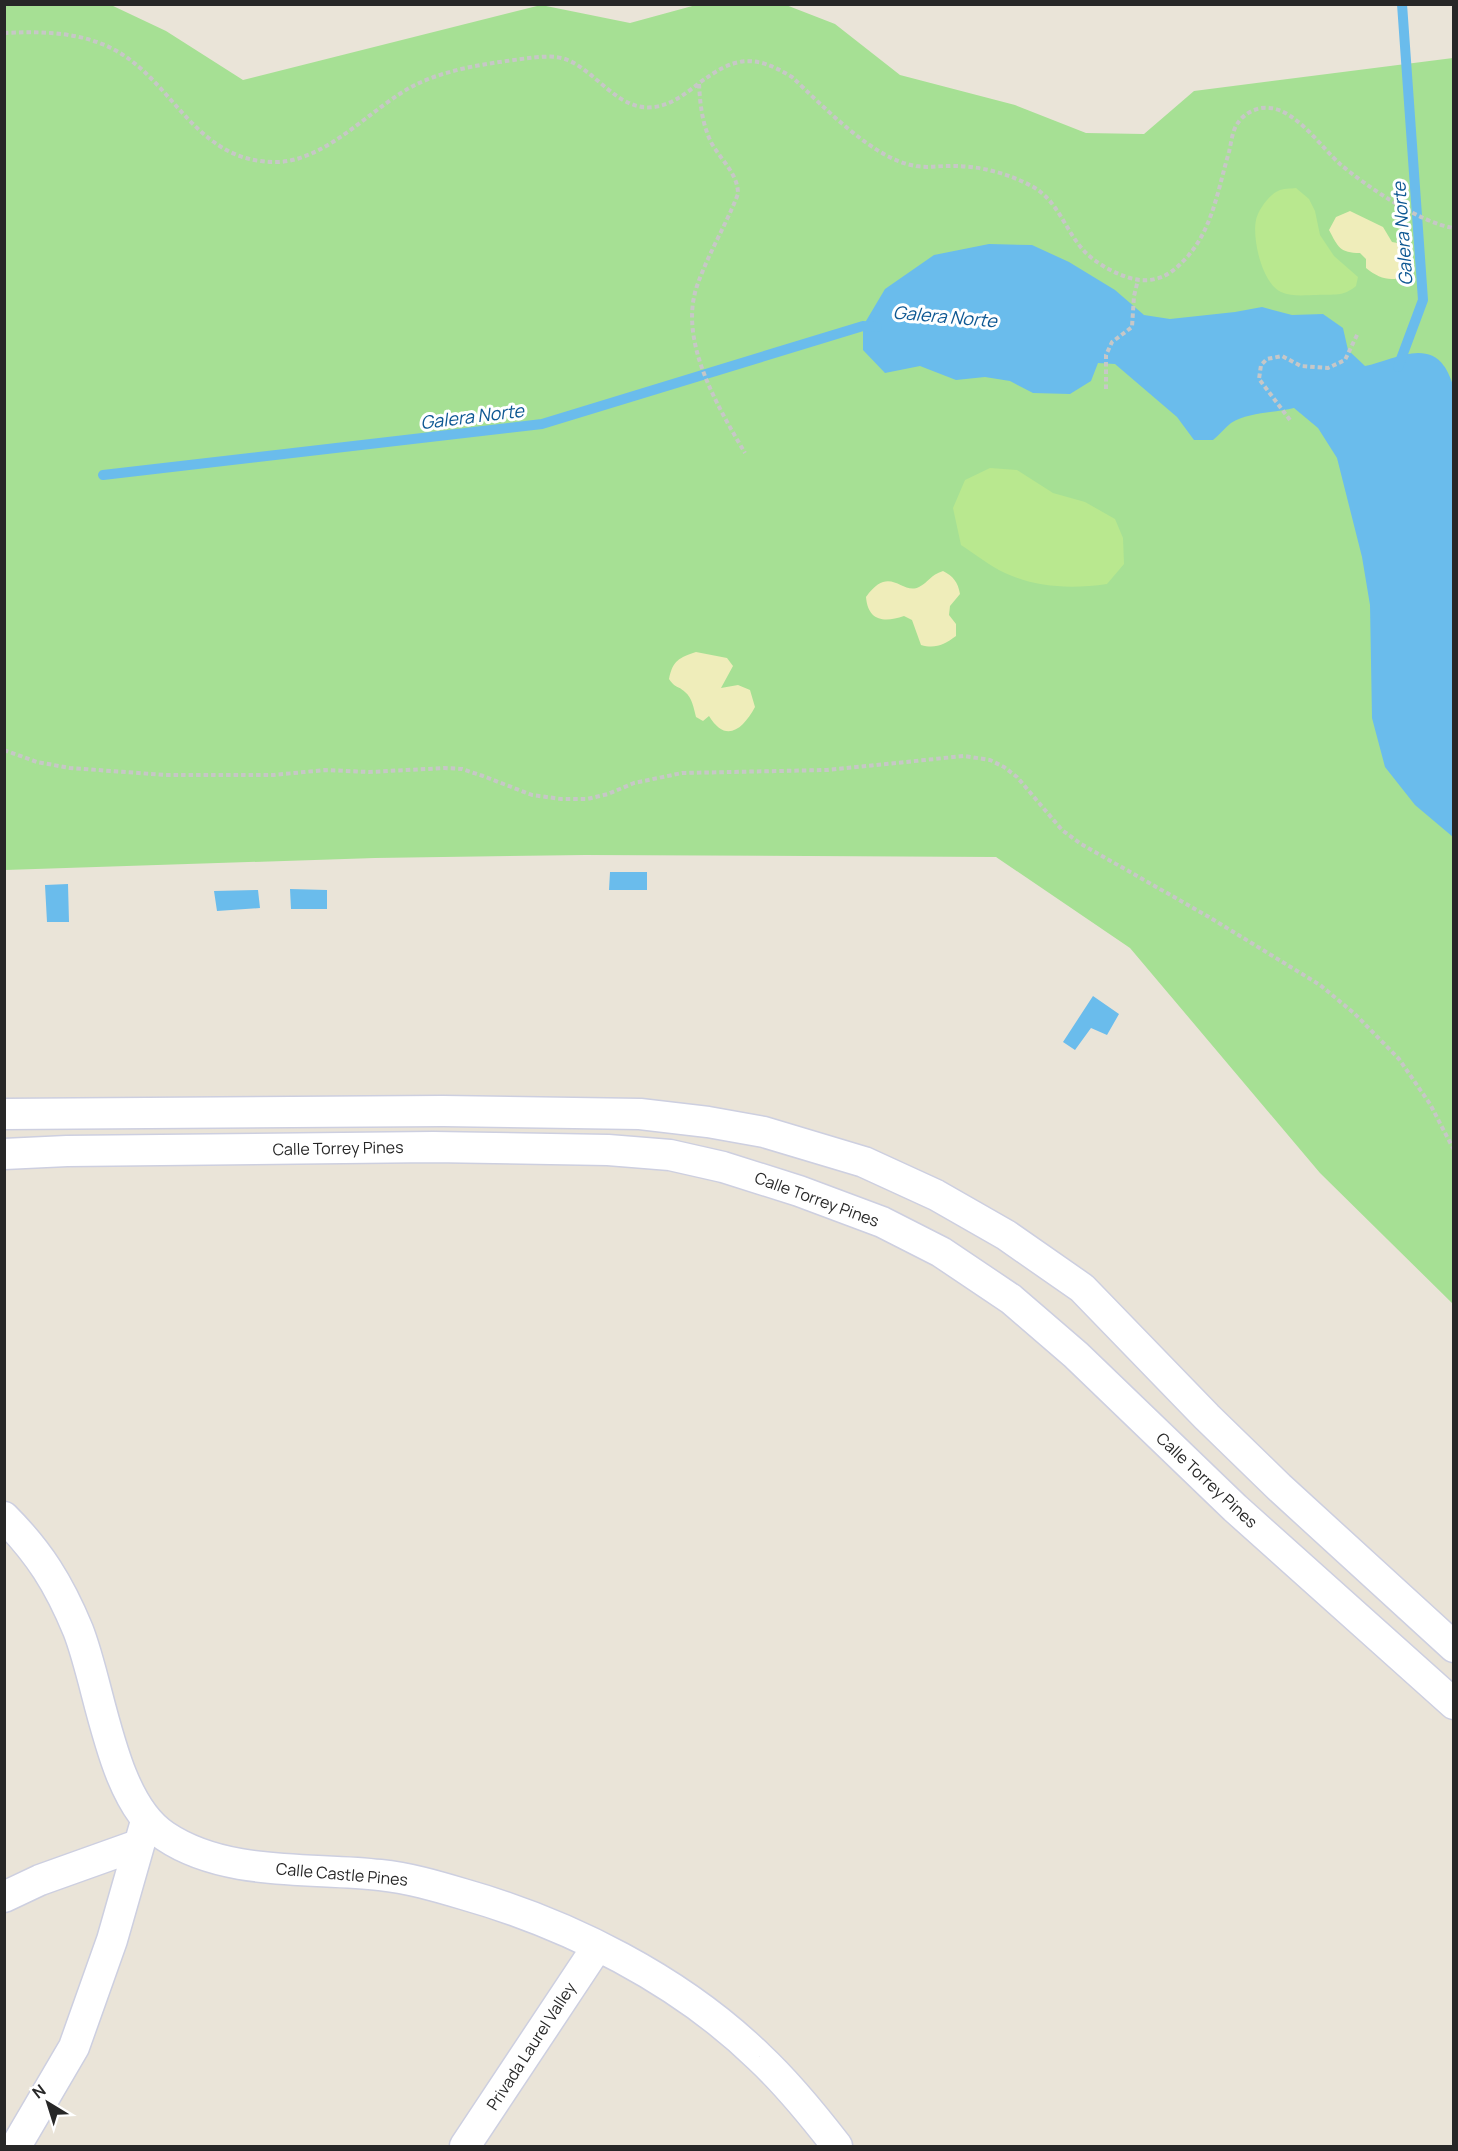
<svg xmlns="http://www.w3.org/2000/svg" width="1458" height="2151" viewBox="0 0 1458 2151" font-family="Manrope,sans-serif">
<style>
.green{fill:#a6e094}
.sand{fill:#efedba}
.pitch{fill:#b9e88f}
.water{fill:#6abcec}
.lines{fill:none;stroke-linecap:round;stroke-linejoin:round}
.stream{stroke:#6abcec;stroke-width:10}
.minor-casing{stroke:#cdcfe0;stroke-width:33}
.path{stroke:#c7c7c7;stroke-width:4;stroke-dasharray:4.5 3;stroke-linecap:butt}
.minor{stroke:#fff;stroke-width:30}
.labels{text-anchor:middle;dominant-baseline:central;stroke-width:6;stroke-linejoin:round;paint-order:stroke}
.street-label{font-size:16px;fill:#272727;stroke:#fff}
.water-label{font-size:18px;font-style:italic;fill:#0e5893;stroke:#fff}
</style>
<rect width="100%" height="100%" fill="#eae4d8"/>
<path class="green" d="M5,5H111L166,31L243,80L541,5L630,23L696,5H786L835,24L900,75L1015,105L1086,133L1144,134L1194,91L1453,58V1304L1320,1173L1130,948L996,857L585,855L375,858L5,870Z"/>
<path class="sand" d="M1350,211L1383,227L1392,242C1409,245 1414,253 1414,269C1398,284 1382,281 1366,268V259L1360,253C1340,253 1338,247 1329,230L1336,217Z
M943,571C953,576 958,582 960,594L950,606L949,615L956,624V636C944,645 935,649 921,645L912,620L904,616C884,623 868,621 866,597C890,563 902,596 919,587C929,582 930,575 943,571Z
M696,652L727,658L733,666L721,688L738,685L750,690L755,707C743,729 726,744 709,716L703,721L696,717C694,709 692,697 685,692C678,685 677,690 669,679C673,660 679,658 696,652Z"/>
<path class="pitch" d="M1296,188L1309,199L1315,211L1320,235L1334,256L1358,277L1356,286C1343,297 1334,294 1317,295C1306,295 1292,297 1281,292C1262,283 1252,239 1256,220C1258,210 1269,195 1278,191C1283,188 1291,189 1296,188Z
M990,468L1017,470L1053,493L1085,502L1115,519L1123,538L1124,564L1107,584C1072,589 1037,588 1005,573C990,566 975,554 961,545L953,508L965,480Z"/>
<path class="water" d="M989,244L1032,245L1069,262L1115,290L1144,315L1170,319L1235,312L1262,307L1292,315L1323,314L1343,328L1348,350L1365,366C1389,362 1425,339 1444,366C1448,371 1451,380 1454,387L1453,837L1415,805L1385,767L1372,718L1370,605L1362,557L1337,458L1318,428L1294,408C1274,413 1248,412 1231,423C1225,428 1219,435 1213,440H1194L1177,417L1115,364L1098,363L1091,381L1070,394L1033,393L1010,381L985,377L956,380L920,366L885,373L863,350V326L885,289L934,255Z
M610,872H647V890H609Z
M68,884L69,922H47L45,885Z
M290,889L327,890V909H291Z
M258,890L260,908L217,911L214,891Z
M1093,996L1119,1014L1107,1035L1091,1028L1075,1050L1063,1042Z"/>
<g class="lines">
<path class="stream" d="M1398,367L1423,300L1402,4
M103,475L542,424L863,326L877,327"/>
<g class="minor-casing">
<path id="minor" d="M4,1114L443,1111L640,1114L708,1122L764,1132L864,1162L936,1195L1006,1235L1082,1288L1207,1417L1279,1487L1454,1647
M4,1154L67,1151L433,1147L608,1150L670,1155L723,1167L799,1191L882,1222L941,1252L1011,1299L1076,1355L1235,1508L1454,1704
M4,1517C39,1552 59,1584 78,1630C101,1688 111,1801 165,1836C226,1877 311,1867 380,1875C409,1878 436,1886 463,1894C569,1924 680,1980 759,2057C788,2084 813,2115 837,2146
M4,1897L40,1880L138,1845
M16,2146L74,2047L112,1940L146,1821
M465,2146L597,1947"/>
</g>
<path class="path" d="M4,33C40,31 79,32 111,48C174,79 194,164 278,162C328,160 373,106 415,85C449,68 491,63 529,58C540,57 553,55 565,59C596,70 618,112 654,107C671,105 685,94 698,84C734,57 753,53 792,77C823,106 874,160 916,166C927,168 937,166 948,166C977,165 1009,173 1035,188C1059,203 1066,232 1085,252C1094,261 1107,269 1119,274C1130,279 1143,282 1155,279C1169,276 1178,267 1188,256C1213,227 1218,189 1229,152C1231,144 1232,133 1236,126C1242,114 1257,106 1270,108C1296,110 1322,148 1340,164C1366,186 1420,223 1454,228
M699,84C700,103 702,122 710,140C719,159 738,172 738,194C726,225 708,254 697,286C678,341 718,407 745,453
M1106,389V355L1112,342L1132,327L1134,296L1138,280
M1290,420L1259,379L1261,365L1267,359L1282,356L1301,366L1328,368L1345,360L1358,333
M4,750L37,762L70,768L166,775H274L325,770L369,772L445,768L462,769L483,776L532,795L561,799H587L608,794L634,783L682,773L827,770L964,756L990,760L1004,767L1017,777L1062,830L1081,844L1209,917L1320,985L1355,1014L1399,1059L1430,1104L1454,1150"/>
<use href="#minor" class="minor"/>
</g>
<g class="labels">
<g class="street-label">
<text transform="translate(338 1148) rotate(-1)">Calle Torrey Pines</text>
<text transform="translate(817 1199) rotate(20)">Calle Torrey Pines</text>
<text transform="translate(1207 1480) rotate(43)">Calle Torrey Pines</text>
<text transform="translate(342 1874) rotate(5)">Calle Castle Pines</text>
<text transform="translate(531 2046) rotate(-57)">Privada Laurel Valley</text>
</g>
<g class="water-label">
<text transform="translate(1402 234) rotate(-94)">Galera Norte</text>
<text transform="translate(945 316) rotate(5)">Galera Norte</text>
<text transform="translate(472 416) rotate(-7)">Galera Norte</text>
</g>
</g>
<rect width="1458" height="2151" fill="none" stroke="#272727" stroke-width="12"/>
<g transform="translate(48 2103) rotate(322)" stroke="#ffffff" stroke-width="4.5" paint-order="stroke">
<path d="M0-4.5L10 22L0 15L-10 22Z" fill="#272727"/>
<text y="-9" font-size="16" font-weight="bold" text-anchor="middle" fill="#272727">N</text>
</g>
</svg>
